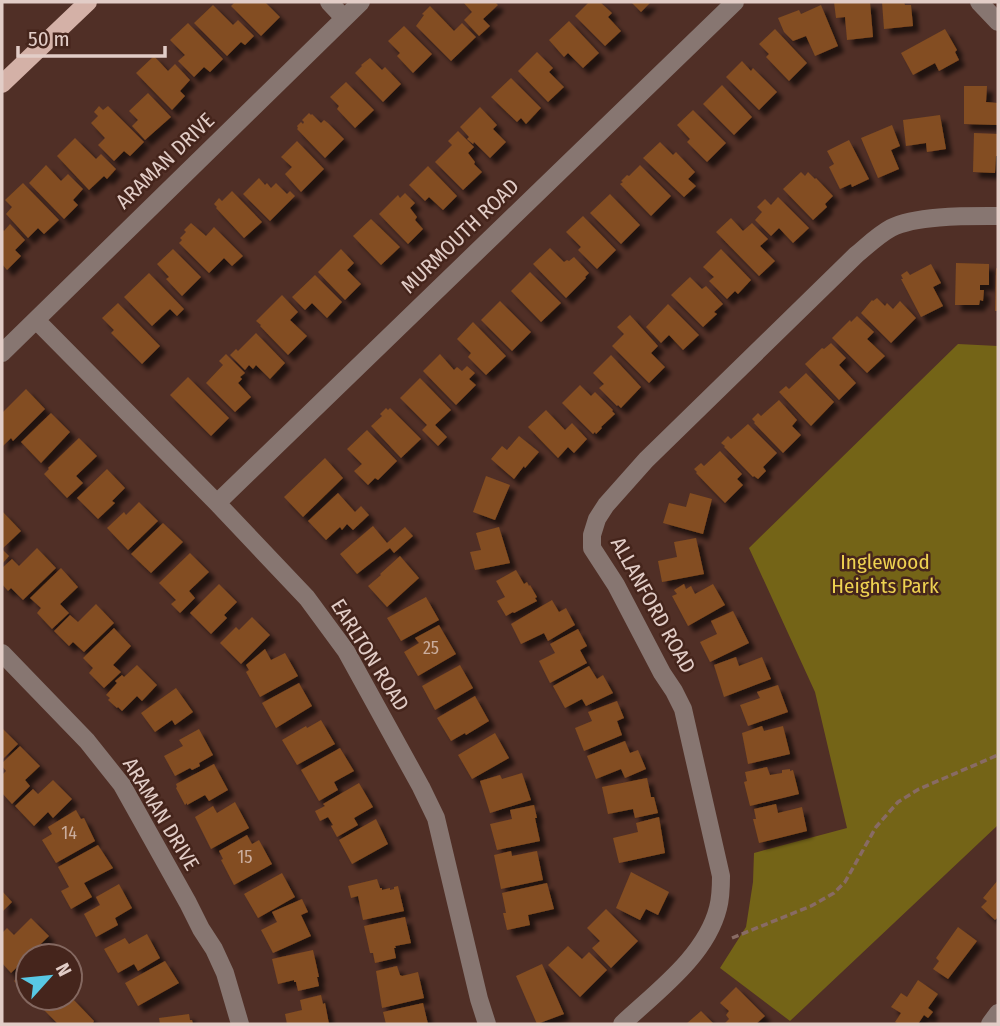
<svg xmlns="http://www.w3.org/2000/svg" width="1000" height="1026" viewBox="0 0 1000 1026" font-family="'Fira Sans Condensed',sans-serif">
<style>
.green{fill:#746417}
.building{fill:#834d20;filter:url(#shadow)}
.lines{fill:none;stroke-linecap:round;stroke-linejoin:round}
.path{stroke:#886b64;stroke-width:3.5;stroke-dasharray:7 3.5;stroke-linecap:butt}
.minor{stroke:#877671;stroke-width:18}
.major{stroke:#d4b1a7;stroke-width:18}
.labels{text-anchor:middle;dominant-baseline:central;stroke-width:5;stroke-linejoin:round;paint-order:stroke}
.number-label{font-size:18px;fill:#caad9d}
.street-label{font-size:21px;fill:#e2cdc7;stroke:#45251c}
.park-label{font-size:21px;fill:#eed151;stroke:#45251c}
</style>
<defs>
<filter id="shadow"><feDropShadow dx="6" dy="6" stdDeviation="2" flood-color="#0009"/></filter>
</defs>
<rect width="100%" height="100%" fill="#502f26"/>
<path class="green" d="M958,344L998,346V825L790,1021L720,968L746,927L753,882L754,853L847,828L815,692L749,548Z"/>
<path class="building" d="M233,2H265L280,17L261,36L231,6L234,3Z
M463,2H495L498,5L483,19L490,26L479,36L464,20L472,12Z
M589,2H600L612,13L608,17L621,31L605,46L575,16Z
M631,2H651L641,12Z
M834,2H870L873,37L847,40L845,17L836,18Z
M882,2H904L905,5H911L913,26L884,29Z
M213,5L233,25L238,20L254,36L245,45L241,42L227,56L194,23Z
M821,5L838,46L815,56L806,36L793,41L784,32L778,18L799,10L801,14Z
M430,6L454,31L462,23L476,37L451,61L416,26L424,15L422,14Z
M569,21L599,53L583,68L568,53L564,57L549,40Z
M188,23L223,59L210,72L204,67L194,77L178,61L185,55L170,40Z
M404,26L432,54L413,73L397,56L400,53L388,41Z
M775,29L807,63L789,81L766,57L769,54L759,44Z
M945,29L957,50L955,52L959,60L939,71L935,63L913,75L901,53Z
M537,52L553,68L549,72L564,87L548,102L518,71Z
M154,56L168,71L175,64L190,80L180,91L185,96L172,110L136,73Z
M370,58L382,70L385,67L401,84L383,102L355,73L362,66L361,65Z
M742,61L751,71L753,68L777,92L759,110L726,77Z
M511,78L541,108L526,124L521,118L517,122L491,97Z
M346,82L374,110L355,128L337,109L339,106L330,97Z
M722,85L752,117L734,135L703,104Z
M964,86H987L986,102L998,103V125L964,124Z
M148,93L171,117L145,140L132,126L138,120L129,111Z
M99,106L103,110L108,106L144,142L130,156L124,151L114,161L98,145L105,138L91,123L98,116L94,112Z
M480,107L497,125L493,129L506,142L490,158L474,142L473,144L467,139L469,137L460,127Z
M693,110L726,143L707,162L687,142L690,139L677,125Z
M309,113L311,115L312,114L321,123L324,120L328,123L344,139L325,158L297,129L298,128L297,126L301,122L303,124L304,122L302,120Z
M940,115L946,149L927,152L926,143L906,146L903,120Z
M892,125L900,146L891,150L899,169L878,178L861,138Z
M458,131L474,147L468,153L475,162L474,164L482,172L463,190L435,162L452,145L448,141Z
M974,133L998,134V156H996L995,173L973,172Z
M75,138L96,159L101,154L116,169L107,179L104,176L89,190L57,156Z
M849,140L869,179L852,187L851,184L840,189L829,167L834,164L827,151Z
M297,141L324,169L301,192L285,174L292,167L281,157Z
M660,142L673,155L676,152L695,172L688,179L696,186L684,197L643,158Z
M46,165L61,181L68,174L83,189L73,200L78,205L64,219L29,183Z
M640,165L671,196L651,216L620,184L623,182L621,181L627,175L629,176Z
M428,166L457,196L443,210L429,197L425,201L409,185Z
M801,172L805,176L808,172L815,179L816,178L833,196L825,204L827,207L813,220L783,189Z
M259,178L265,185L267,183L271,188L276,183L287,194L290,191L295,196L270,221L243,194Z
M23,183L59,220L44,234L38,228L28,238L6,214L12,207L5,200Z
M232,191L262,222L244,238L216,208L217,207L214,204L219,198L222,201Z
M405,193L415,203L410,208L417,217L415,220L423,229L408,244L379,214L398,195L400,198Z
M610,194L640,225L621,244L590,213Z
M778,197L809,228L793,243L779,228L771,236L755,220L762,212L757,207L765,199L771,205Z
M583,216L616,250L597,269L578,250L581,247L566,232Z
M731,218L743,231L752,223L768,239L760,246L775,261L759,276L716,232Z
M371,219L400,247L381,265L353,236Z
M191,223L206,236L214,227L243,256L232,266L224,258L209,273L179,243L182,240L180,238L186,232L184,230Z
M10,224L25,240L15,250L21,256L7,270L2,264V229L4,231Z
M550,248L564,262L567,260L569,261L574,257L589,273L585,277L586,278L566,298L533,264Z
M173,249L201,277L182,296L166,279L169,277L157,264Z
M341,249L354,263L347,270L361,284L345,300L318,272Z
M721,249L751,280L738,294L735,291L727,299L709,281L714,277L703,267Z
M956,263L989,264V285H980V290H984L983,301L980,300L979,305H955Z
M931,264L941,283L933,287L943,306L921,317L901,279H903L901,275L907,271L910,275Z
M996,268L998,269V311H995Z
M530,272L561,303L541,322L511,291Z
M149,273L184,309L177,316L170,309L152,326L124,297Z
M315,275L342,302L327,318L312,303L305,310L292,297Z
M690,277L702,289L706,286L723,304L714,312L717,314L703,327L671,295Z
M282,295L298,312L290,320L307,336L288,355L260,326L261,325L256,321Z
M877,298L885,306L887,303L893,309L900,301L916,318L891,343L861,313L872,300L873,301Z
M500,301L531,332L512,351L481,320Z
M118,303L160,346L142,364L111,333L114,330L102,318Z
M668,304L699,335L683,350L669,335L661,343L646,327Z
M630,315L658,346L651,353L665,367L649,383L612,346L624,334L617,327Z
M857,316L874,332L867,339L885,356L867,373L832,338L850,320L851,322Z
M473,322L506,356L486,375L468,357L471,353L457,339Z
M256,333L285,363L270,379L256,365L253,369L249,365L245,370L230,355L236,349L238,351Z
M831,343L846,358L839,365L856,383L839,400L805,364L822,348L824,349Z
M226,354L245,373L240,377L242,379L238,383L251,397L235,412L206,383L223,365L219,361Z
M440,354L454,370L457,367L462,371L467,366L475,373L469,379L476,385L456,405L423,371Z
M611,355L641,387L621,408L618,405L617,406L599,388L604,384L593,373Z
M806,373L834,402L811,426L779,392L786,386L789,389Z
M188,377L229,418L211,436L170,395Z
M420,378L451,410L435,425L447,437L438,446L422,430L427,425L400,398Z
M580,385L591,396L595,392L613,410L612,411L615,414L601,427L602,428L596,434L595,432L593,434L562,403Z
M26,389L45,409L13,441L11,438L2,447V413Z
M779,400L797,420L792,426L801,435L783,453L754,423L755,422L752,419L758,413L761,416Z
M386,408L388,410L390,408L421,439L401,458L371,426L382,416L380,414Z
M546,410L565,430L572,423L587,439L574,453L568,447L558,458L528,427Z
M51,413L70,432L41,463L21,442Z
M748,424L777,453L763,467L766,471L758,479L754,476L753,477L724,447L725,446L721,443L728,436L731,439Z
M367,430L397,461L378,480L375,478L368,485L354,471L362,464L347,449Z
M519,436L539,452L525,468L524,466L514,479L491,459L502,446L507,450Z
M79,438L97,456L76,476L83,483L67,498L44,474L49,469L48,468Z
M720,451L742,474L737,479L743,485L725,503L696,473L697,472L694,469L701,463L704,466Z
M325,458L343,478L303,517L284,497Z
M107,469L125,488L112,501L115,503L98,519L77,498Z
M486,476L510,485L495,520L473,512Z
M338,493L355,512L361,506L369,515L353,530L347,524L342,530L340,527L326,540L308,521Z
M690,493L712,499L703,534L663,523L669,503L686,507Z
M139,502L158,521L128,550L107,528L124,512L126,515Z
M2,511L21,531L2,549L9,556L2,564Z
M163,523L183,542L151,573L131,554Z
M373,526L387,543L405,527L413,536L394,553L390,548L357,574L340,554Z
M499,527L510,563L475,570L470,552L481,550L476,533Z
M696,538L704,574L662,582L658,561L677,557L674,542Z
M37,548L56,568L23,600L11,588L8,591L2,584V568L12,559L19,566Z
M190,553L209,572L189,591L195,598L180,613L171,604L176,600L159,583Z
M400,556L419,578L387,607L368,586L381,575L380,574Z
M61,568L78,587L60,604L69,613L52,629L37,613L41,608L30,598Z
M516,570L524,584L527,582L529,586L530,585L537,597L535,598L537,601L514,613L513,612L506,616L497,601L505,597L496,581Z
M219,584L237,602L224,615L227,618L211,634L190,613Z
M684,584L686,589L691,586L695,594L713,584L725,605L688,626L672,596L677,594L674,590Z
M426,597L439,620L401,641L387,618Z
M552,600L559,612L566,608L575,625L548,641L544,633L521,644L511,624Z
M96,604L114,623L84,652L73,642L69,646L54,631L70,615L78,622Z
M733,611L749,643L710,662L700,642L717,634L711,621Z
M252,617L270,635L241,664L220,643L236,627L239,630Z
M439,625L456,654L418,676L404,652L419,643L415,638Z
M114,628L131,646L113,665L121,672L104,688L89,673L93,668L83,658Z
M578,629L587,646L580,650L587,663L550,683L539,661L555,653L550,644Z
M265,649L271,660L285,653L298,676L260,697L246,672L249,670L246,665Z
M736,657L739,666L762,657L771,679L724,697L714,665Z
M137,665L157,685L142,701L137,696L122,711L118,707L117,708L108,700L110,698L106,695L117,683L115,681L122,675L124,677Z
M460,665L473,688L435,710L422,686Z
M589,666L597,679L603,675L613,693L586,706L582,699L565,708L553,686Z
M299,683L312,706L276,728L262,703Z
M778,685L788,712L748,726L740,705L760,698L757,692Z
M176,688L193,712L175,725L172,720L155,732L141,713Z
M475,696L489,721L466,735L465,733L451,741L437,718Z
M617,701L624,718L617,721L622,735L584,751L575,728L592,721L588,712Z
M321,720L335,744L297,765L282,740L306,726L307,728Z
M762,726L764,731L783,726L790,754L748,764L742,733Z
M2,728L18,744L2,760Z
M199,729L213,755L199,763L200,766L192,770L190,768L175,776L164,756L183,746L179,740Z
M495,733L509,758L472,779L458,755Z
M625,741L630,753L638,750L646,769L625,778L621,769L596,779L587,756Z
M20,746L40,766L25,780L30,786L12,804L2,793V775L6,771L2,766V763Z
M340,748L354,771L334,782L338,790L319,801L301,770Z
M214,764L228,790L209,801L205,795L187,805V803L185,805L176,788L177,787L176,784Z
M767,767L770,775L782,773V770L790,769V771L793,770L799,794L750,806L744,782L747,781L745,772Z
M522,773L531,800L490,813L480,781L500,775L502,779Z
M647,778L651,797H654L658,813L635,818L633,809L608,814L602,787Z
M53,780L72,799L53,818L48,812L34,826L15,806L33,789L38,794Z
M359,783L373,807L354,818L358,825L337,837L331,826L333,825L328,817L320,821L315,811L325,806L323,804Z
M235,802L249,828L211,849L195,817L213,806L217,813Z
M776,804L778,813L802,807L807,831L759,843L753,819H756L754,809Z
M534,805L537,818H535L540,841L497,850L490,824L512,819L510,810Z
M76,810L81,819L84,818L95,841L56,863L42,840L52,834L48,827Z
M659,817L665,853L619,863L613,838L638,832L636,823Z
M376,819L388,844L352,864L339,840Z
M247,835L252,844L259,840L272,864L234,885L221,860L223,859L219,851Z
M98,845L113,868L84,883L92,897L71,909L61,891L69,887L58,867Z
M511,851L512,856L537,851L543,880L501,889L494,855Z
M631,872L669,892L658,915L646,909L640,920L616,908Z
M282,873L295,897L258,918L244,894Z
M377,879L380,888H382V890L390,888V890L394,889V887L398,886L404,911L363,920L358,896L351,898L348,886Z
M998,880V917L995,920L981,907L987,901L983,898Z
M547,883L554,909L528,915L530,925L507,930L503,913H506L502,893Z
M119,884L132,908L115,918L118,925L96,937L84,914L100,905L96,897Z
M2,891L12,902L2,912Z
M302,899L308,912L301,915L311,936L273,953L261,930L277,922L272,912Z
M606,909L638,941L611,968L592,948L600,941L587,928Z
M405,917L411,943L395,946L396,948H394L396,958L375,963L373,953H370L364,926Z
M31,918L49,936L11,973L2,963V933L7,928L14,935Z
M958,927L977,941L948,979L933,969L939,961L936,958Z
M147,934L160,958L138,971L134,964L118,973L104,949L125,938L129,944Z
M568,946L582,959L589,952L607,970L580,997L548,965Z
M313,950L319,977H317L319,986L298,991L296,982H294V980L278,984L272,959Z
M165,961L179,983L138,1006L125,983Z
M542,964L564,1014L537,1024L516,976Z
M397,966L400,975L402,976L418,972L424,998L382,1008L376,971Z
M28,967V995L14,981Z
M918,980L938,994L928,1008L933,1012L928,1018L924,1015L918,1024H899L895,1022L901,1013L891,1007L901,993L907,997Z
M736,987L765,1016L756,1024H724L729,1019L726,1015L729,1011L720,1003Z
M321,995L323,1004L325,1003L329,1024H287L285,1014L302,1010L300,1000Z
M56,998H72L94,1021L93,1023L94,1024H58L44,1010Z
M423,1003L428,1024H386L383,1012Z
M701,1011L714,1024H686Z
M189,1014L190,1020H192L193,1024H160L159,1018Z"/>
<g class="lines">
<path class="path" d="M732,938L811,906L834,893L845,882L876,827L898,802L919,789L998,755"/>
<path class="minor" d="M329,2L344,18
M979,2L998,22
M36,320L217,503L307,598L346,651L421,787L436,818L479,999L487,1024
M2,353L361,2
M217,503L735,2
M2,653L87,741L122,785L188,903L201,929L214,949L225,973L240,1024
M622,1024C656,992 706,956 718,908C721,897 721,887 721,876L683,709L674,691L662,673L616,585L592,548V535L597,519L606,505L646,460L856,255C867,246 878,235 891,228C916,215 969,216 998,216
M990,1024L998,1013"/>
<path class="major" d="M2,84L88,2"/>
</g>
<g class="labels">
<g class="number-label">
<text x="431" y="648">25</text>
<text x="69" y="833">14</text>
<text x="245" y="857">15</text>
</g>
<g class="street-label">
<text transform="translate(165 161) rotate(-44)">ARAMAN DRIVE</text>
<text transform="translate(460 236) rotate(-44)">MURMOUTH ROAD</text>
<text transform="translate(653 605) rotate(61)">ALLANFORD ROAD</text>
<text transform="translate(370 655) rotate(58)">EARLTON ROAD</text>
<text transform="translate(161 814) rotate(59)">ARAMAN DRIVE</text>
</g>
<g class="park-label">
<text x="885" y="562">Inglewood<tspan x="885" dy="24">Heights Park</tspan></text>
</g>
</g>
<rect width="1000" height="1026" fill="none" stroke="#e2cdc7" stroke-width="7"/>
<g transform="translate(49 977) rotate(63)"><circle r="33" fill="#45251c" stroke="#846860" stroke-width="2"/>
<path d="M0-5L12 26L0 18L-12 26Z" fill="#58c8e4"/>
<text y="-10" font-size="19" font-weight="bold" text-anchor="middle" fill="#e2cdc7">N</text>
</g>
<path d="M18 46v10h147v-10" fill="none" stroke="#e2cdc7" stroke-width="3.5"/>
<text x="28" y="46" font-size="21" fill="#e2cdc7" stroke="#45251c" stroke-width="5" paint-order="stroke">50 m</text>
</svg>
